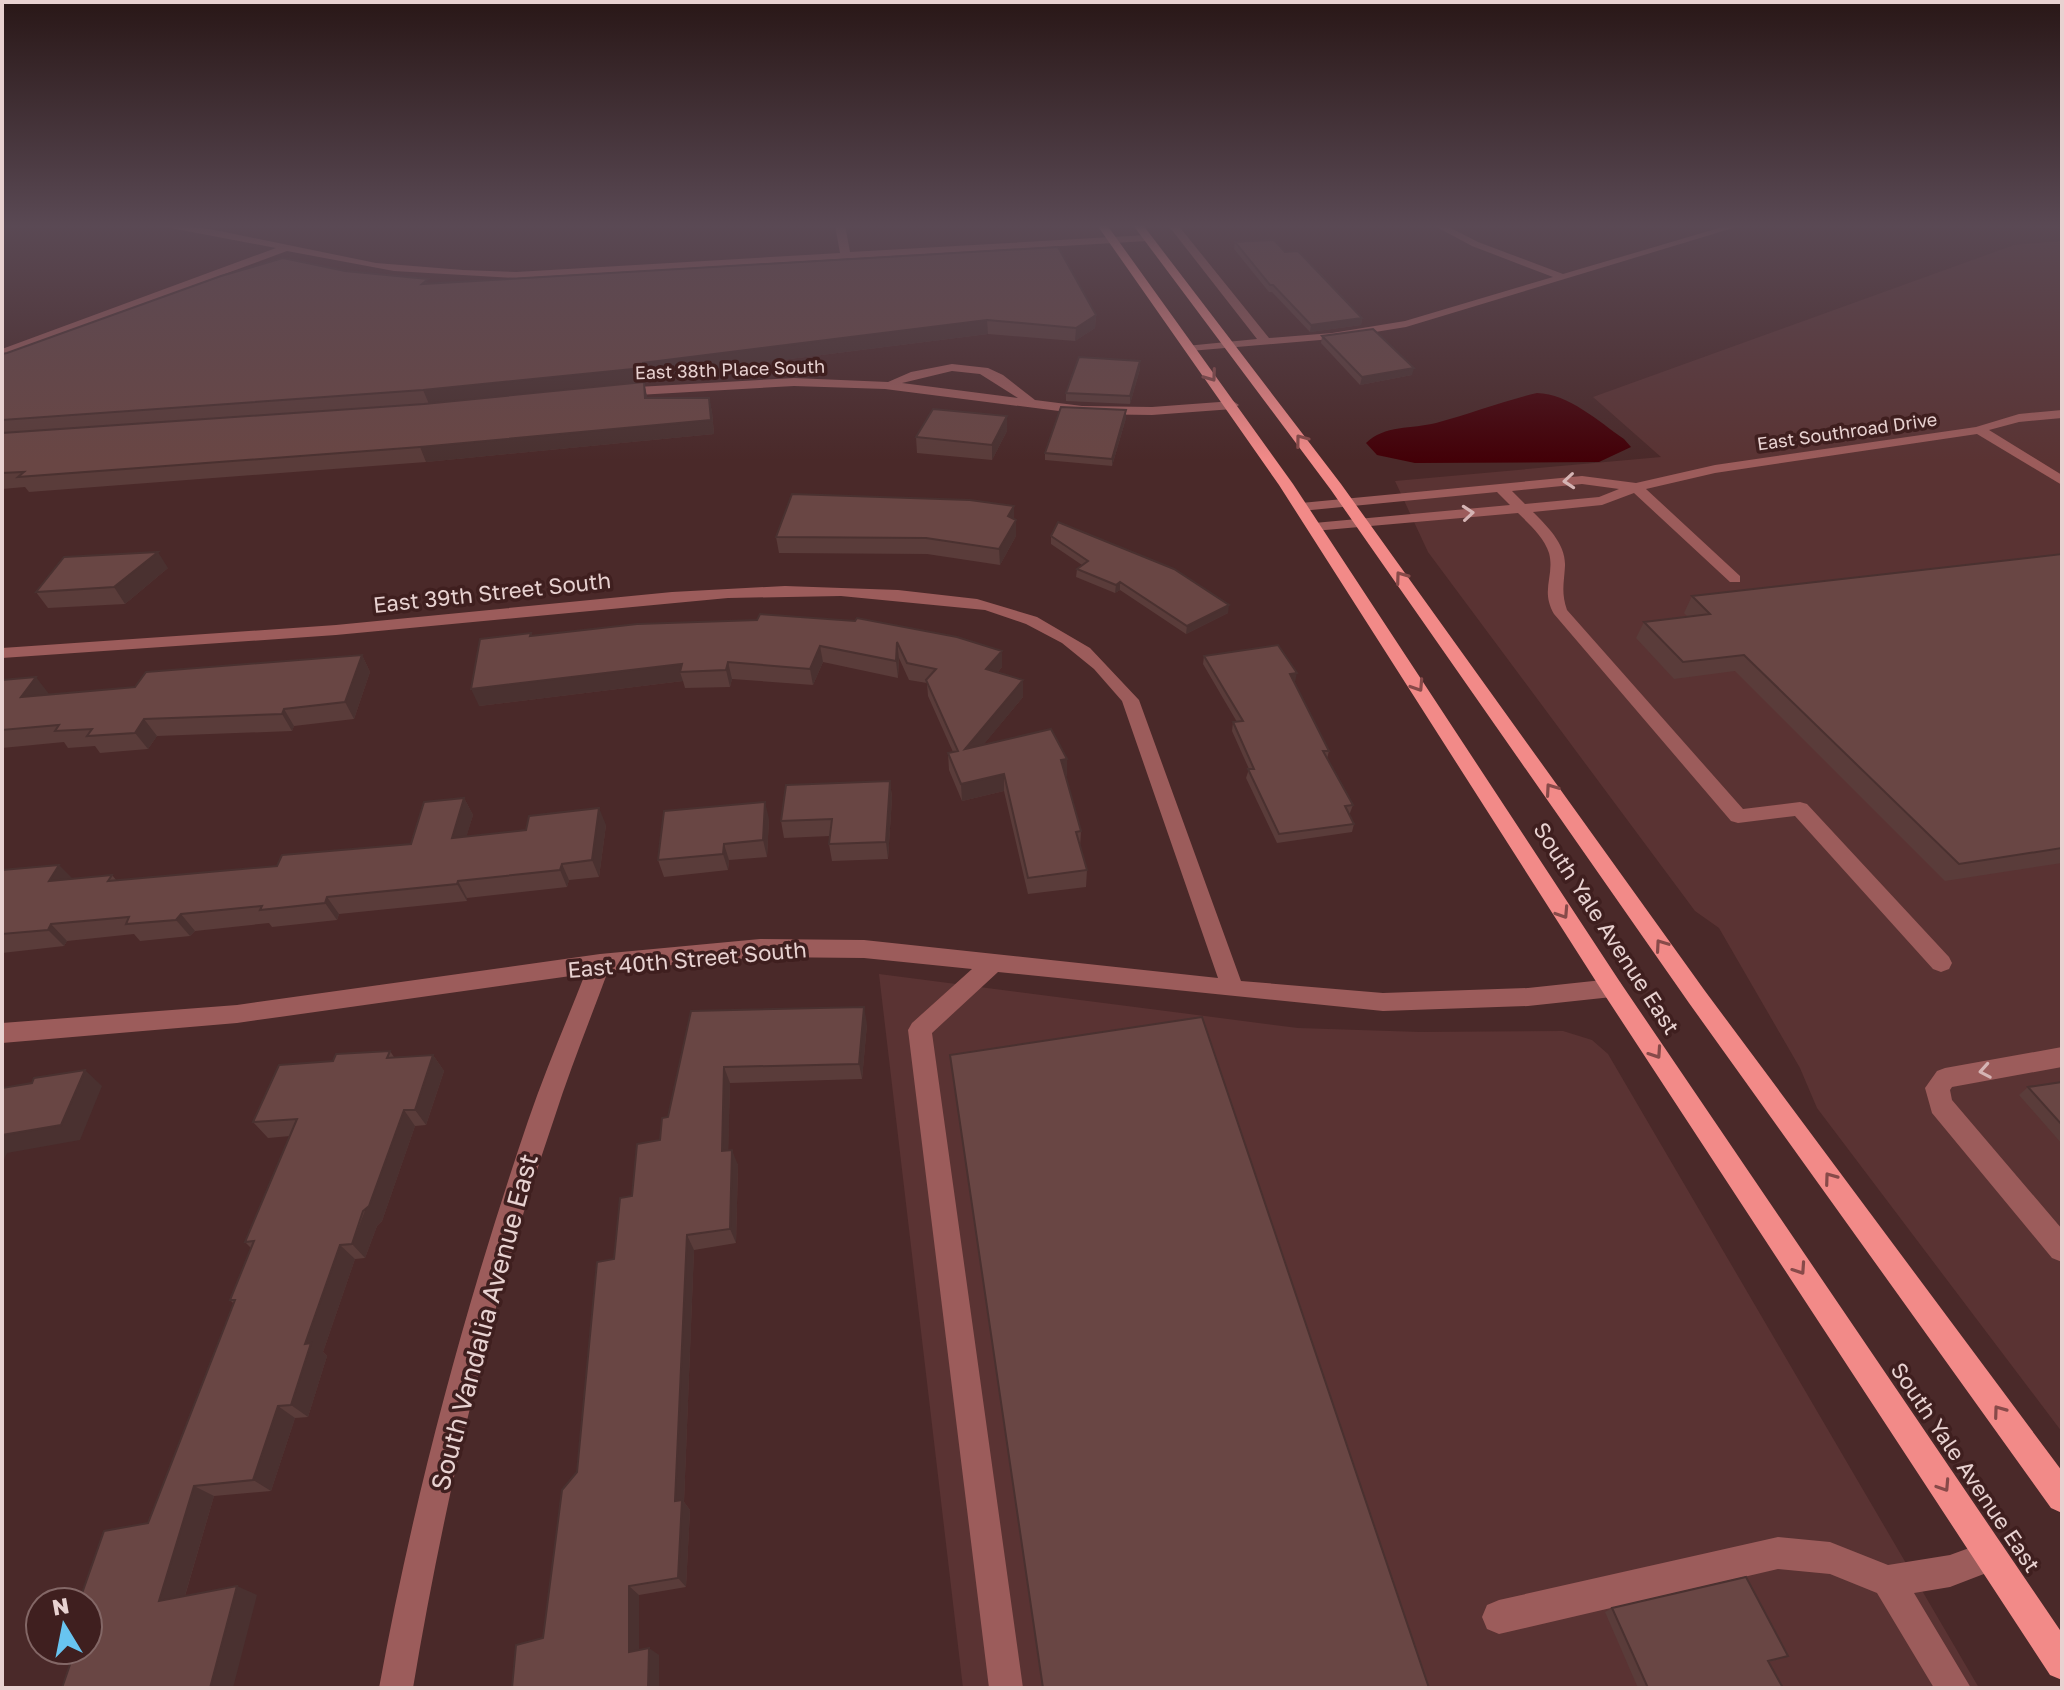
<svg xmlns="http://www.w3.org/2000/svg" width="2064" height="1690" viewBox="0 0 2064 1690" font-family="'Golos Text',sans-serif">
<style>
.built{fill:#5a3333}
.water{fill:#430007}
.lines{fill:none;stroke-linecap:round;stroke-linejoin:round}
.minor{fill:#9c5c5b;fill-rule:evenodd}
.major{fill:#f28a88;fill-rule:evenodd}
.wall{fill:#5a3c3a}
.shaded-wall{fill:#4a3130}
.building{fill:#694644;stroke:#4a3130;stroke-width:2}
.oneway{stroke:#874a49}
.oneway2{stroke:#d5b4b4}
.labels{text-anchor:middle;dominant-baseline:central;stroke-width:7;stroke-linejoin:round;paint-order:stroke}
.far-street-label{font-size:18px;fill:#e8d2d1;stroke:#3f1f1f}
.street-label{font-size:22px;fill:#e8d2d1;stroke:#3f1f1f}
.near-street-label{font-size:26px;fill:#e8d2d1;stroke:#3f1f1f}
</style>
<rect width="100%" height="100%" fill="#4a2929"/>
<path class="built" d="M2062,241V1432L1817,1108L1800,1068L1719,928L1695,911L1428,552L1395,481L1661,457L1593,397L2014,245Z
M879,974L1298,1028L1420,1032L1563,1031L1592,1040L1608,1054L1979,1688H963Z"/>
<path class="water" d="M1537,393C1569,394 1598,421 1624,439L1631,447L1599,462L1415,463L1377,455L1366,443C1384,425 1412,429 1436,423C1470,414 1503,401 1537,393Z"/>
<g class="lines">
<path class="minor" d="M155,225H180L215,230L376,263L463,270L516,272L840,253L835,225H845L850,252L1147,235L1152,238L1147,241L516,278L394,271L287,251L2,356V349L276,248Z
M1168,225H1178L1269,338L1332,333L1405,321L1553,277L1472,246L1433,225H1445L1478,242L1563,274L1729,225H1743L1406,327L1332,339L1190,351L1184,348L1186,346L1257,339Z
M952,364L988,368L1003,375L1035,400L1082,406L1152,407L1233,401L1239,405L1233,409L1152,415L1082,414L885,389L794,386L620,396L614,392L620,388L794,378L888,382L911,372ZM952,371L980,374L1018,398L902,383Z
M2062,410V418L2019,422L1989,430L2062,475V485L1977,434L1715,473L1646,489L1740,576V582H1730L1634,493L1602,505L1533,512C1547,526 1566,544 1565,566C1564,583 1561,593 1567,610L1743,809L1800,802L1807,804L1949,957L1952,963L1949,969L1941,972L1933,969L1795,816L1738,823L1731,821L1554,614C1540,590 1555,576 1549,553C1544,537 1529,524 1518,513L1314,531L1307,527L1314,523L1510,505L1497,492L1301,511L1294,507L1301,503L1582,476L1636,483L1715,465L1976,427L2019,414ZM1582,484L1619,489L1599,497L1525,504L1512,491Z
M785,586L898,590L977,599L1037,617L1090,648L1139,700L1241,981L1383,993L1528,988L1612,979L1620,982L1623,988L1620,994L1612,997L1528,1006L1383,1011L998,972L932,1033L1023,1688H989L908,1030L912,1023L972,969L864,958L760,957L608,971C590,1020 570,1069 554,1119C491,1303 445,1496 413,1688H379C414,1496 465,1306 528,1121C545,1071 566,1023 585,974L237,1023L2,1043V1023L237,1005L600,954L760,939L864,940L1218,978L1122,701L1094,669L1062,643L1026,624L985,610L841,596L728,598L336,635L2,658V648L336,625L672,592Z
M2062,1047V1067L1952,1087L1950,1090L1952,1100L2062,1229V1262L2052,1258L1932,1113L1925,1088L1937,1071L1945,1068Z
M1778,1537L1830,1542L1888,1565L1950,1555L1991,1540L2002,1545L2007,1556L2002,1567L1950,1587L1914,1593L1971,1688H1934L1877,1593L1830,1574L1778,1569L1499,1634L1487,1629L1482,1617L1487,1605L1499,1600Z"/>
<path class="major" d="M1097,225H1107L1293,484L1620,982L2062,1633V1680L2050,1675L1604,994L1279,485Z
M1133,225H1143L1341,484L1705,991L2062,1471V1513L2051,1508L1689,1003L1331,490Z"/>
</g>
<path class="wall" d="M1235,242L1285,252L1362,318L1361,325L1310,332L1272,292H1269L1234,249Z
M345,271L430,283L1096,315L1095,328L1075,341L988,334L646,377V382L644,383L647,398H709L712,412L714,434L426,462L29,492L25,487L2,489V354Z
M1322,336L1412,375L1360,385L1321,343Z
M1140,361V369L1130,404L1066,401V393Z
M1126,418L1112,466L1045,460V453Z
M1007,431L992,460L917,453L916,437Z
M1014,506V519L1016,520V536L1000,565L927,554L779,553L776,537Z
M1051,536L1228,613L1186,634L1120,590L1115,593L1076,577L1077,569L1082,565L1051,544Z
M2062,554V863L1945,881L1735,671L1674,679L1636,638L1644,622L1687,616L1684,613L1692,596Z
M168,568L125,604L48,608L36,592Z
M855,621L1002,667L998,672L1023,680V697L983,745L1067,759V776H1065L1081,831L1080,848L1087,870L1086,887L1028,894L1004,791L962,801L949,770L948,753L953,752L928,696L927,683L909,680L899,658L898,678L823,662L813,685L732,679L730,687L685,688L683,681L479,706L531,633L532,636Z
M362,655L370,672L354,719L294,726L292,731L157,736L148,749L100,753L95,746L68,748L64,742L2,748V680L48,695L135,687Z
M1204,656L1295,682H1294L1329,751L1327,759L1353,805L1350,813L1349,814L1354,824L1352,832L1277,843L1246,778L1249,769L1232,731L1233,722H1237L1203,664Z
M890,781L892,798L888,859L832,861L829,844L830,836L784,838L781,821Z
M464,798L473,815L466,837L606,825L599,877L569,880L567,887L467,898V901L339,914L337,920L272,927L269,923L195,931L190,936L140,941L134,934L67,941L64,946L2,953V870L72,879L112,875L117,881L277,866L411,844Z
M769,819L767,857L729,860L728,870L664,877L658,860Z
M691,1011L867,1024L862,1079L730,1083L728,1150L738,1165L736,1243L694,1250L684,1502L690,1510L686,1587L639,1595V1650L659,1655V1688H512L543,1638L577,1472L614,1259L632,1196L660,1140L668,1117Z
M390,1051L394,1057L433,1055L444,1071L426,1125L415,1126L382,1221L377,1226L365,1258L355,1259L323,1352L327,1356L308,1417L295,1418L271,1491L214,1496L185,1596L257,1595L88,1607V1602L148,1523L234,1304L230,1300L251,1248L245,1242L290,1136L268,1138L253,1122L333,1061Z
M2062,1082V1144L2019,1095L2028,1087Z
M1612,1608L1788,1656L1769,1662L1783,1688H1638L1605,1612Z"/>
<path class="shaded-wall" d="M1096,315L1095,328L1075,341L1076,328Z
M1362,318L1361,325L1310,332L1311,325Z
M987,320L988,334L646,377V382L644,383L647,396L648,412L429,404L423,390Z
M1140,361V369L1130,404V396Z
M1414,368L1412,375L1360,385L1362,377Z
M709,398L712,412L714,434L426,462L420,447Z
M1126,410V418L1112,466V459Z
M1007,416V431L992,460V445Z
M1014,506V522L1008,516Z
M1016,520V536L1000,565L999,549Z
M158,552L168,568L125,604L114,587Z
M1120,582V590L1115,593L1116,585Z
M1229,605L1228,613L1186,634L1187,626Z
M897,642L899,658L898,678L896,661Z
M820,646L823,662L813,685L810,669Z
M1002,651V667L987,685L986,669Z
M362,655L370,672L354,719L345,702Z
M728,662L732,679L730,687L726,670Z
M682,664L680,672L683,681L479,706L471,689Z
M1297,673L1295,682L1288,683L1290,674Z
M36,677L49,694L34,714L21,697Z
M1023,680V697L966,766L965,749Z
M284,709L294,726L292,731L282,714Z
M144,719L157,736L148,749L135,733Z
M1067,759V776L1060,777L1061,760Z
M1004,774V791L962,801L961,784Z
M890,781L892,798L888,859L886,842Z
M464,798L473,815L461,855L452,838Z
M765,802L769,819L767,857L763,840Z
M599,808L606,825L599,877L592,860Z
M724,844L729,860L728,870L723,854Z
M562,864L569,880L567,887L560,870Z
M59,865L75,881H49Z
M458,881L467,898V901L457,884Z
M327,897L339,914L337,920L325,903Z
M181,914L195,931L190,936L176,920Z
M51,924L67,941L64,946L48,930Z
M864,1007L867,1024L862,1079L859,1064Z
M433,1055L444,1071L426,1125L415,1110Z
M724,1067L730,1083L728,1166L722,1151Z
M85,1070L102,1086L80,1140L7,1153L2,1164V1135Z
M404,1110L415,1126L382,1221L377,1226L365,1258L352,1244Z
M732,1150L738,1165L736,1243L730,1229Z
M687,1235L694,1250L684,1502L690,1510L686,1587L678,1578L675,1501Z
M340,1245L355,1259L323,1352L327,1356L308,1417L291,1405L305,1344Z
M278,1406L295,1418L271,1491L253,1480Z
M194,1486L214,1496L181,1609L159,1601Z
M237,1586L257,1595L233,1688H210Z
M629,1586L639,1595V1659L629,1652Z
M649,1648L659,1655V1688H648Z"/>
<path class="building" d="M1274,240L1285,252L1298,251L1362,318L1311,325L1273,285H1270L1235,242Z
M1058,247L1096,315L1076,328L987,320L643,363V368L423,390L2,420V354L7,353L221,276L283,258L345,271L428,279L422,284Z
M1373,329L1414,368L1362,377L1322,336Z
M1079,357L1140,361L1130,396L1066,393Z
M644,382L645,398H709L711,420L420,447L18,477L24,472L2,473V433L424,404Z
M1061,407L1126,410L1112,459L1045,453Z
M933,409L1007,416L992,445L916,437Z
M792,494L970,500L1014,506L1008,516L1016,520L999,549L926,538L776,537Z
M1058,522L1174,569L1229,605L1187,626L1120,582L1116,585L1077,569L1088,561L1051,536Z
M158,552L114,587L36,592L64,557Z
M2062,554V848L1959,864L1744,655L1683,662L1644,622L1710,614L1692,596Z
M760,614L855,621L857,618L957,637L1002,651L986,669L1023,680L965,749L1051,729L1067,759L1061,760L1081,831L1076,832L1087,870L1028,878L1004,774L961,784L948,753L958,751L926,680L936,669L907,663L897,642L896,661L820,646L810,669L728,662L726,670L680,672L682,664L471,689L480,639L531,633L530,636L637,624L757,620Z
M1278,645L1297,673L1290,674L1329,751H1323L1353,805L1345,806L1354,824L1279,834L1248,769H1254L1233,722L1243,721L1204,656Z
M362,655L345,702L284,709L282,714L144,719L135,733L87,736L92,729L55,731L59,725L2,730V680L36,677L21,697L135,687L146,672Z
M890,781L886,842L829,844L832,819L781,821L786,785Z
M464,798L452,838L526,830L529,816L599,808L592,860L562,864L560,870L458,881L457,884L327,897L325,903L260,910L262,906L181,914L176,920L126,924L129,917L51,924L48,930L2,934V870L59,865L49,881L112,875L108,881L277,866L282,855L411,844L424,802Z
M765,802L763,840L724,844L723,854L658,860L664,811Z
M864,1007L859,1064L724,1067L722,1151L732,1150L730,1229L687,1235L675,1501L682,1500L678,1578L629,1586V1652L649,1648L648,1688H512L516,1645L543,1638L562,1490L577,1472L597,1262L614,1259L620,1198L632,1196L637,1144L660,1140L662,1118L668,1117L691,1011Z
M1202,1017L1429,1688H1043L950,1055Z
M390,1051L387,1058L433,1055L415,1110H404L369,1206L363,1211L352,1244L340,1245L305,1344L311,1343L291,1405L278,1406L253,1480L194,1486L159,1601L237,1586L210,1688H62L75,1650H88V1611L91,1601L79,1602L104,1531L148,1523L235,1300H230L254,1241L245,1242L297,1119L253,1122L279,1065L333,1061L336,1054Z
M85,1070L61,1125L2,1135V1088L32,1083L34,1078Z
M2062,1082V1125L2028,1087Z
M1746,1577L1788,1656L1768,1661L1783,1688H1648L1612,1608Z"/>
<defs><path id="oneway-chevron" d="M-2-3.5L2.5 0L-2 3.5" fill="none" stroke-width="1.6" stroke-linecap="round" stroke-linejoin="round" transform="scale(2)"/></defs>
<g class="oneway">
<use href="#oneway-chevron" transform="translate(1211 376) rotate(54)"/>
<use href="#oneway-chevron" transform="translate(1301 440) rotate(-127)"/>
<use href="#oneway-chevron" transform="translate(1401 577) rotate(-126)"/>
<use href="#oneway-chevron" transform="translate(1418 686) rotate(57)"/>
<use href="#oneway-chevron" transform="translate(1551 789) rotate(-125)"/>
<use href="#oneway-chevron" transform="translate(1563 913) rotate(57)"/>
<use href="#oneway-chevron" transform="translate(1661 945) rotate(-125)"/>
<use href="#oneway-chevron" transform="translate(1656 1053) rotate(56)"/>
<use href="#oneway-chevron" transform="translate(1830 1178) rotate(-126)"/>
<use href="#oneway-chevron" transform="translate(1800 1269) rotate(56)"/>
<use href="#oneway-chevron" transform="translate(1999 1411) rotate(-126)"/>
<use href="#oneway-chevron" transform="translate(1944 1486) rotate(57)"/>
</g>
<g class="oneway2">
<use href="#oneway-chevron" transform="translate(1569 481) rotate(175)"/>
<use href="#oneway-chevron" transform="translate(1468 513) rotate(-5)"/>
<use href="#oneway-chevron" transform="translate(1985 1071) rotate(170)"/>
</g>
<linearGradient id="sky" x2="0" y2="1"><stop stop-color="#291717"/><stop offset="0.49" stop-color="#5a4954"/><stop offset="1" stop-color="#5a4954" stop-opacity="0"/></linearGradient>
<rect width="2064" height="461" fill="url(#sky)"/>
<g class="labels">
<g class="far-street-label">
<text transform="translate(730 369) rotate(-2)">East 38th Place South</text>
<text transform="translate(1847 431) rotate(-8)">East Southroad Drive</text>
</g>
<g class="street-label">
<text transform="translate(492 592) rotate(-6)">East 39th Street South</text>
<text transform="translate(1607 928) rotate(57)">South Yale Avenue East</text>
<text transform="translate(687 959) rotate(-5)">East 40th Street South</text>
<text transform="translate(1966 1467) rotate(56)">South Yale Avenue East</text>
</g>
<g class="near-street-label">
<text transform="translate(484 1322) rotate(-75)">South Vandalia Avenue East</text>
</g>
</g>
<rect width="2064" height="1690" fill="none" stroke="#e8d2d1" stroke-width="8"/>
<g transform="translate(64 1626) rotate(350)"><circle r="38" fill="#3f1f1f" stroke="#836766" stroke-width="2"/>
<path d="M0-6L14 30L0 20L-14 30Z" fill="#68c4f0"/>
<text y="-12" font-size="22" font-weight="bold" text-anchor="middle" fill="#e8d2d1">N</text>
</g>
</svg>
